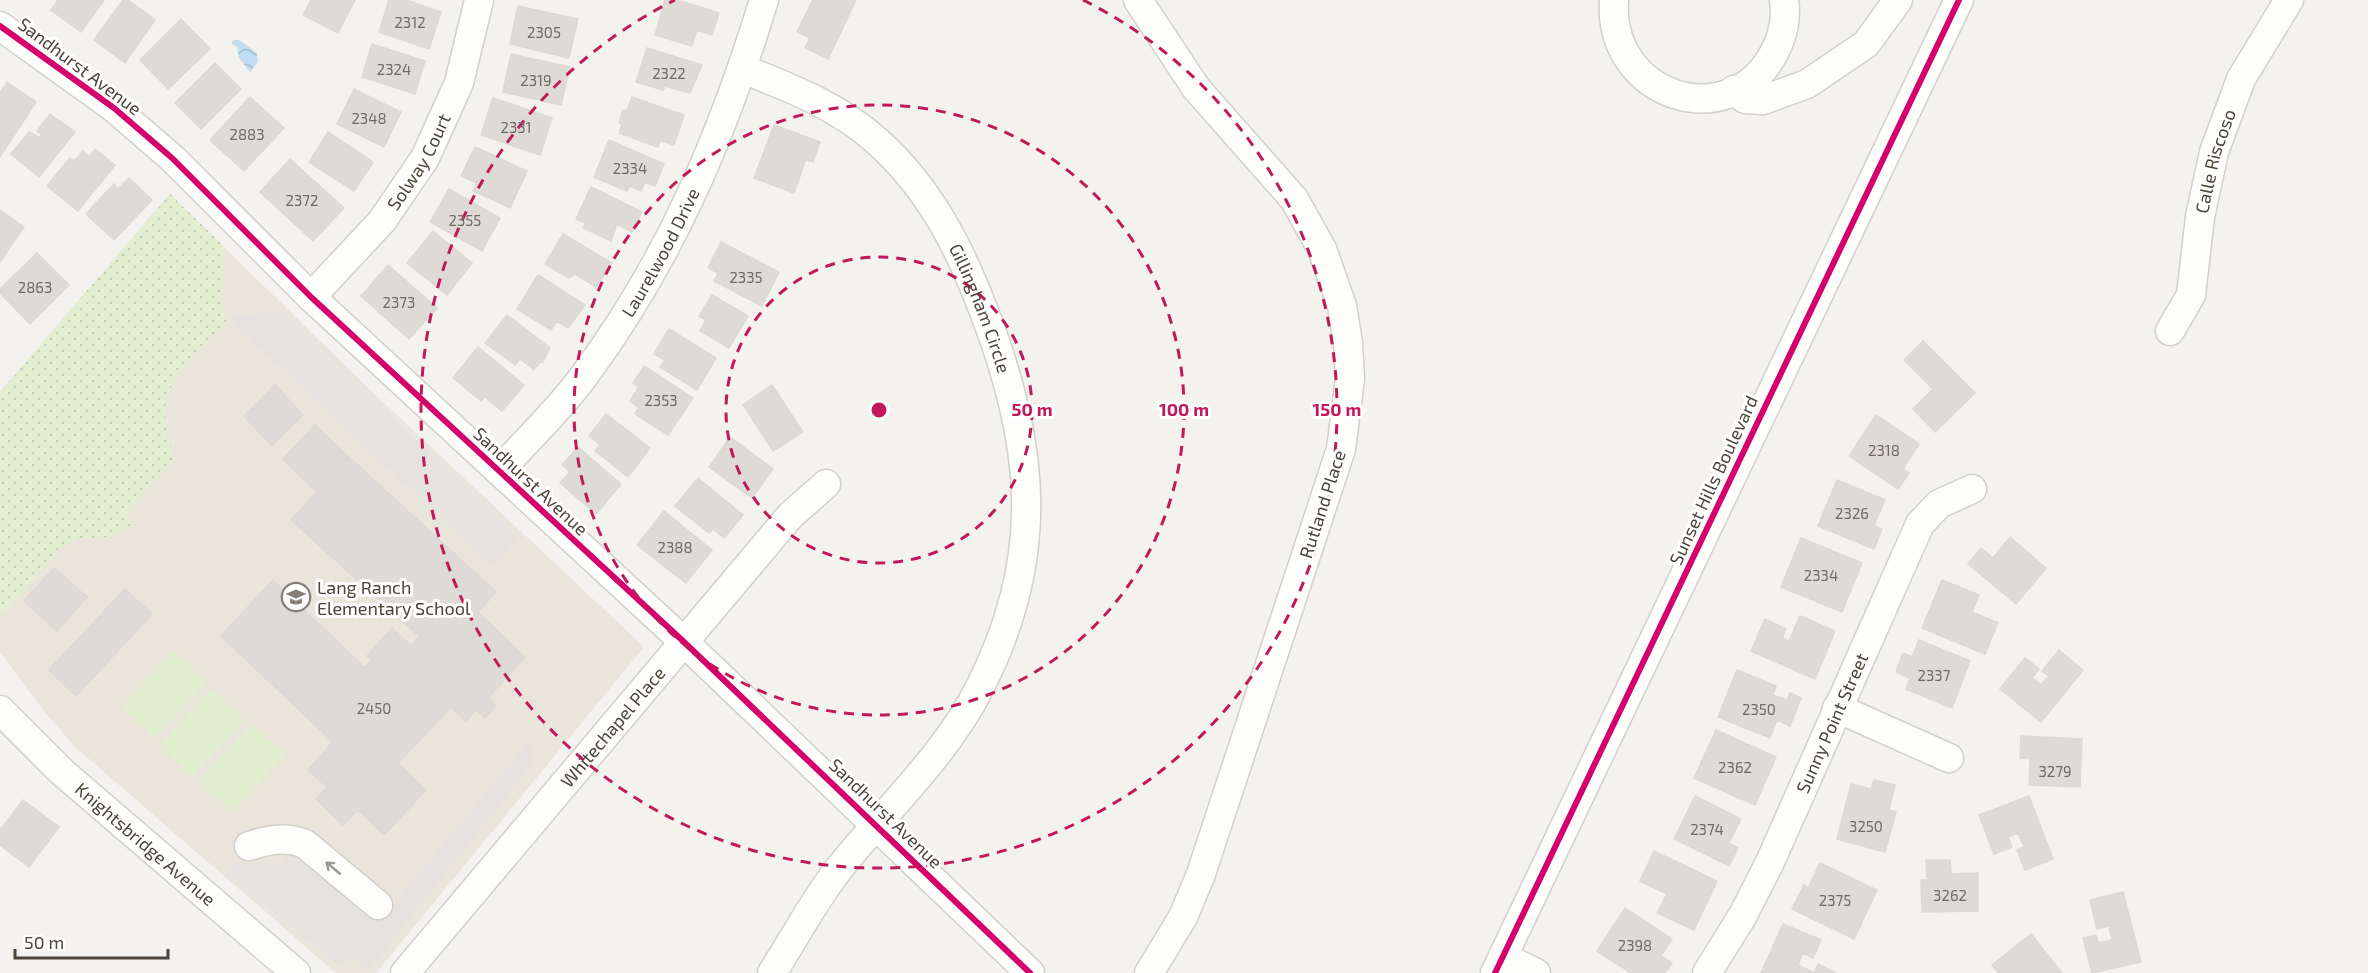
<svg xmlns="http://www.w3.org/2000/svg" width="2368" height="973" viewBox="0 0 2368 973" font-family="'Exo 2',sans-serif">
<style>
.education{fill:#eae5da}
.grass{fill:url(#grass-dots)}
.garden{fill:#e1eecf}
.parking{fill:#e6e3df}
.water{fill:url(#water-waves)}
.building{fill:#dedbd6;stroke:#dcd9d4;stroke-width:1.5}
.lines{fill:none;stroke-linecap:round;stroke-linejoin:round}
.minor-casing{stroke:#d2d0cb;stroke-width:31}
.minor{stroke:#fdfdfc;stroke-width:28}
.cycleway-casing{stroke:#fff;stroke-width:10}
.cycleway{stroke:#d6006c;stroke-width:6}
.oneway{stroke:#9b9791}
.ring{fill:none;stroke:#c2185b;stroke-width:3;stroke-dasharray:10 8}
.labels{text-anchor:middle;dominant-baseline:central;stroke-width:6;stroke-linejoin:round;paint-order:stroke}
.number-label{font-size:15px;fill:#706a61}
.street-label{font-size:18px;fill:#4b4439;stroke:#fff}
.poi-label{font-size:18px;fill:#4b4439;stroke:#fff;text-anchor:start}
.centre{fill:#c2185b;stroke:#fff;stroke-width:3}
.ring-label{font-size:18px;text-anchor:middle;font-weight:bold;fill:#c2185b;stroke:#fff;stroke-width:6;stroke-linejoin:round;paint-order:stroke}
</style>
<defs>
<pattern id="grass-dots" width="8" height="8" patternUnits="userSpaceOnUse" patternTransform="scale(1.5)"><rect width="8" height="8" fill="#e1eecf"/><path d="M2 2h.1M6 6h.1" fill="none" stroke="#c3cdb2" stroke-width="1.8" stroke-linecap="round"/></pattern>
<pattern id="water-waves" width="16" height="10" patternUnits="userSpaceOnUse" patternTransform="scale(1.5)"><rect width="16" height="10" fill="#c0ddf1"/><path d="M0 5q4-4 8 0t8 0" fill="none" stroke="#a6bfcf"/></pattern>
</defs>
<rect width="100%" height="100%" fill="#f4f2ee"/>
<path class="education" d="M170,194L364,384L644,647L376,973H336L75,747L43,710L0,652V392Z"/>
<path class="grass" d="M170,194L224,246L222,302L227,321C183,368 146,390 175,459L125,514L135,523L109,537L81,538L61,548L0,617V392Z"/>
<path class="garden" d="M174,651L207,682L154,738L121,707Z
M212,689L245,720L192,777L159,745Z
M252,724L285,755L232,812L199,781Z"/>
<path class="parking" d="M283,312L519,538L492,566L236,326L232,316Z
M530,740L532,764L369,970L351,956L342,968L226,874L237,860L280,865L291,851L359,908H390Z"/>
<path class="water" d="M239,40L257,53L258,62L250,72L239,58L237,47L232,44V41Z"/>
<path class="building" d="M58,0H104L81,32L51,10Z
M123,0H128L155,20L125,63L94,40Z
M311,0H355L338,33L303,15Z
M389,0H406L441,12L429,49L379,32Z
M665,0H677L719,13L712,35L697,30L692,46L655,35Z
M813,0H856L828,59L805,48L810,38L797,32Z
M518,6L578,19L569,58L510,44Z
M181,19L210,49L168,89L140,60Z
M372,44L425,61L415,94L362,77Z
M647,48L702,65L690,93L665,86L663,90L636,82Z
M511,54L570,67L561,105L503,92Z
M215,63L241,89L201,129L175,103Z
M7,82L36,102L0,157V93Z
M354,89L401,112L384,147L337,124Z
M250,97L284,128L244,171L210,140Z
M632,97L684,115L674,145L660,140L658,147L619,133L622,124L619,123L623,110L627,111Z
M493,98L552,118L540,155L481,135Z
M50,114L75,132L39,177L11,154L29,132L40,138L42,135L37,131Z
M774,125L820,142L813,162L806,159L794,193L754,178Z
M328,132L373,162L354,191L309,162Z
M609,140L664,164L655,186L645,182L641,191L630,186L627,191L594,177Z
M475,147L527,171L510,208L473,191L477,183L461,176Z
M95,149L115,165L78,211L47,186L70,158L74,161L83,151L89,157Z
M290,159L344,208L313,241L260,192Z
M129,178L152,200L114,240L86,214L114,184L118,189Z
M591,187L642,212L632,232L617,224L611,241L583,228L586,223L576,219Z
M449,189L500,218L482,251L430,222Z
M0,210L24,227L0,262Z
M433,231L472,263L447,295L407,263Z
M563,234L612,263L596,287L575,274L569,278L545,264Z
M721,242L779,272L762,306L714,281L718,273L708,268Z
M37,253L69,285L30,324L0,293V289Z
M388,265L437,308L409,339L361,296Z
M538,275L585,305L568,328L557,321L551,330L517,309Z
M712,295L748,316L729,348L700,331L706,320L699,316Z
M507,315L550,348L543,362L541,361L534,370L520,359L515,365L485,343Z
M669,329L716,358L697,390L660,367L665,360L654,354Z
M1923,341L1975,393L1935,432L1913,409L1933,389L1904,360Z
M478,347L524,385L502,411L485,397L481,401L453,378Z
M644,366L693,398L668,435L635,414L639,408L630,401L639,387L633,383Z
M275,385L303,415L272,446L244,416Z
M772,385L803,432L773,451L743,405Z
M606,414L650,448L628,477L595,451L600,445L589,436Z
M1876,415L1919,444L1903,469L1909,473L1898,489L1849,456Z
M315,425L349,457L316,491L283,459Z
M730,437L773,469L752,498L709,467Z
M578,447L621,484L596,514L560,483L570,472L562,465Z
M349,457L496,592L460,632L450,622L429,645L291,520Z
M698,478L743,515L724,538L713,529L709,533L675,506Z
M1837,480L1885,500L1874,525L1882,529L1874,549L1818,526Z
M664,511L712,550L686,583L637,545Z
M2010,537L2046,568L2016,604L1968,564L1981,548L1993,558Z
M1801,538L1862,563L1842,612L1781,587Z
M54,568L87,597L57,631L24,601Z
M273,580L364,667L372,661L367,656L392,628L411,646L420,636L429,645L450,622L460,632L478,612L525,657L488,698L496,706L485,718L476,710L466,721L451,707L398,763L426,790L384,835L358,810L343,825L316,799L327,787L308,770L333,742L221,636Z
M1942,580L1979,595L1972,612L1998,623L1985,654L1922,628Z
M125,589L152,614L76,696L49,670Z
M1800,616L1835,631L1815,679L1751,651L1765,619L1786,629L1782,638L1789,641Z
M1919,640L1970,661L1952,708L1906,689L1910,678L1896,672L1903,653L1912,657Z
M2059,650L2083,670L2041,722L2000,689L2025,658L2039,669L2032,678L2041,685L2049,676L2042,671Z
M1737,670L1776,686L1773,695L1787,700L1790,693L1801,698L1790,726L1777,720L1770,738L1718,717Z
M1716,730L1776,757L1755,805L1694,778Z
M2021,736L2082,739L2080,787L2029,785L2030,758H2020Z
M1874,780L1895,785L1889,810L1896,812L1885,852L1837,839L1851,784L1871,789Z
M1695,796L1741,819L1729,843L1738,848L1729,866L1674,839Z
M2029,796L2053,859L2025,870L2017,850L2024,847L2018,833L2008,837L2012,847L1994,854L1979,815Z
M23,800L59,827L29,867L0,845V830Z
M1654,851L1717,881L1694,930L1657,913L1667,894L1640,881Z
M1926,860H1950L1951,874L1978,873V911L1922,912L1921,880H1927Z
M1820,863L1877,890L1854,939L1792,909L1804,885L1808,888Z
M2123,892L2141,962L2092,973L2083,938L2096,935L2098,943L2112,940L2109,926L2097,929L2090,900Z
M1625,908L1672,939L1661,956L1672,963L1665,973H1631L1597,951Z
M1783,924L1821,940L1813,958L1803,953L1798,965L1814,973L1818,964L1836,973H1761Z
M2031,934L2062,973H1998L1992,965Z"/>
<g class="lines">
<g class="minor-casing">
<g id="minor">
<path d="M1138,0L1196,88L1294,199L1322,249L1342,306L1348,343L1350,379L1341,449L1201,874L1183,917L1149,973"/>
<path d="M1614,0C1607,96 1729,137 1774,53C1783,36 1787,19 1784,0"/>
<path d="M0,26L114,108L172,158L311,297L683,641L1030,973"/>
<path id="s1" d="M743,69C791,88 840,107 878,142C929,188 959,246 983,309C1035,442 1047,556 980,687C945,757 885,810 838,870C813,902 794,939 772,973"/>
<path d="M1734,90L1745,99L1763,100L1807,84L1866,44L1898,0"/>
<path id="s2" d="M311,297L382,221L425,158L459,83L479,0"/>
<path id="s3" d="M2170,331L2191,295L2200,217L2214,152L2241,79L2289,0"/>
<path id="s4" d="M499,471C527,440 559,410 584,376C670,260 722,137 764,0"/>
<path d="M1837,708L1949,758"/>
<path id="s5" d="M0,710L62,772L296,973"/>
<path d="M249,846C268,840 286,836 305,844L378,905"/>
<path d="M1503,957L1536,973"/>
<path id="s6" d="M405,973L790,516L826,484"/>
<path d="M1495,973L1959,0"/>
<path id="s7" d="M1707,973L1743,915L1770,862L1920,524L1939,504L1972,489"/>
</g>
</g>
<use href="#minor" class="minor"/>
<g class="cycleway-casing">
<path id="cycleway" d="M0,26L114,108L172,158L311,297L683,641L1030,973
M1495,973L1959,0"/>
</g>
<use href="#cycleway" class="cycleway"/>
</g>
<defs><path id="oneway-shaft" d="M-6 0H5M1.5-3L5.5 0L1.5 3" fill="none" stroke-width="1.6" stroke-linecap="round" stroke-linejoin="round" transform="scale(1.5)"/></defs>
<use class="oneway" href="#oneway-shaft" transform="translate(333 868) rotate(-140)"/>
<g class="ring">
<circle cx="879" cy="410" r="153"/>
<circle cx="879" cy="410" r="305"/>
<path d="M1083 0A458 458 0 1 1 675 0"/>
</g>
<defs>
<g id="school-ring" transform="scale(1.5)"><circle r="9.5" fill="#fff" stroke="#868178" stroke-width="1.5"/><path d="M0-5L7-2L0 1L-7-2ZM-4 1L0 2.5L4 1V4Q0 6-4 4Z" fill="#868178"/></g>
</defs>
<g fill-rule="evenodd">
<use href="#school-ring" x="296" y="597"/>
</g>
<g class="labels">
<g class="number-label">
<text x="410" y="22">2312</text>
<text x="544" y="32">2305</text>
<text x="394" y="69">2324</text>
<text x="669" y="73">2322</text>
<text x="536" y="80">2319</text>
<text x="369" y="118">2348</text>
<text x="516" y="127">2331</text>
<text x="247" y="134">2883</text>
<text x="630" y="168">2334</text>
<text x="302" y="200">2372</text>
<text x="465" y="220">2355</text>
<text x="746" y="277">2335</text>
<text x="35" y="287">2863</text>
<text x="399" y="302">2373</text>
<text x="661" y="400">2353</text>
<text x="1884" y="450">2318</text>
<text x="1852" y="513">2326</text>
<text x="675" y="547">2388</text>
<text x="1821" y="575">2334</text>
<text x="1934" y="675">2337</text>
<text x="374" y="708">2450</text>
<text x="1759" y="709">2350</text>
<text x="1735" y="767">2362</text>
<text x="2055" y="771">3279</text>
<text x="1866" y="826">3250</text>
<text x="1707" y="829">2374</text>
<text x="1950" y="895">3262</text>
<text x="1835" y="900">2375</text>
<text x="1635" y="945">2398</text>
</g>
<g class="street-label">
<text transform="translate(80 66) rotate(37)">Sandhurst Avenue</text>
<text stroke="none"><textPath href="#s2" startOffset="174">Solway Court</textPath></text>
<text stroke="none"><textPath href="#s3" startOffset="178">Calle Riscoso</textPath></text>
<text stroke="none"><textPath href="#s4" startOffset="273">Laurelwood Drive</textPath></text>
<text stroke="none"><textPath href="#s1" startOffset="352">Gillingham Circle</textPath></text>
<text transform="translate(1713 480) rotate(-65)">Sunset Hills Boulevard</text>
<text transform="translate(531 481) rotate(43)">Sandhurst Avenue</text>
<text transform="translate(1322 504) rotate(-72)">Rutland Place</text>
<text stroke="none"><textPath href="#s7" startOffset="280">Sunny Point Street</textPath></text>
<text stroke="none"><textPath href="#s6" startOffset="322">Whitechapel Place</textPath></text>
<text transform="translate(886 813) rotate(44)">Sandhurst Avenue</text>
<text stroke="none"><textPath href="#s5" startOffset="198">Knightsbridge Avenue</textPath></text>
</g>
<g class="poi-label">
<text x="317" y="587">Lang Ranch<tspan x="317" dy="21">Elementary School</tspan></text>
</g>
</g>
<circle cx="879" cy="410" r="9" class="centre"/>
<g class="ring-label">
<text x="1032" y="416">50 m</text>
<text x="1184" y="416">100 m</text>
<text x="1337" y="416">150 m</text>
</g>
<path d="M15 949v9h153v-9" fill="none" stroke="#4b4439" stroke-width="3"/>
<text x="24" y="949" font-size="18" fill="#4b4439" stroke="#ffffff" stroke-width="4.5" paint-order="stroke">50 m</text>
</svg>
